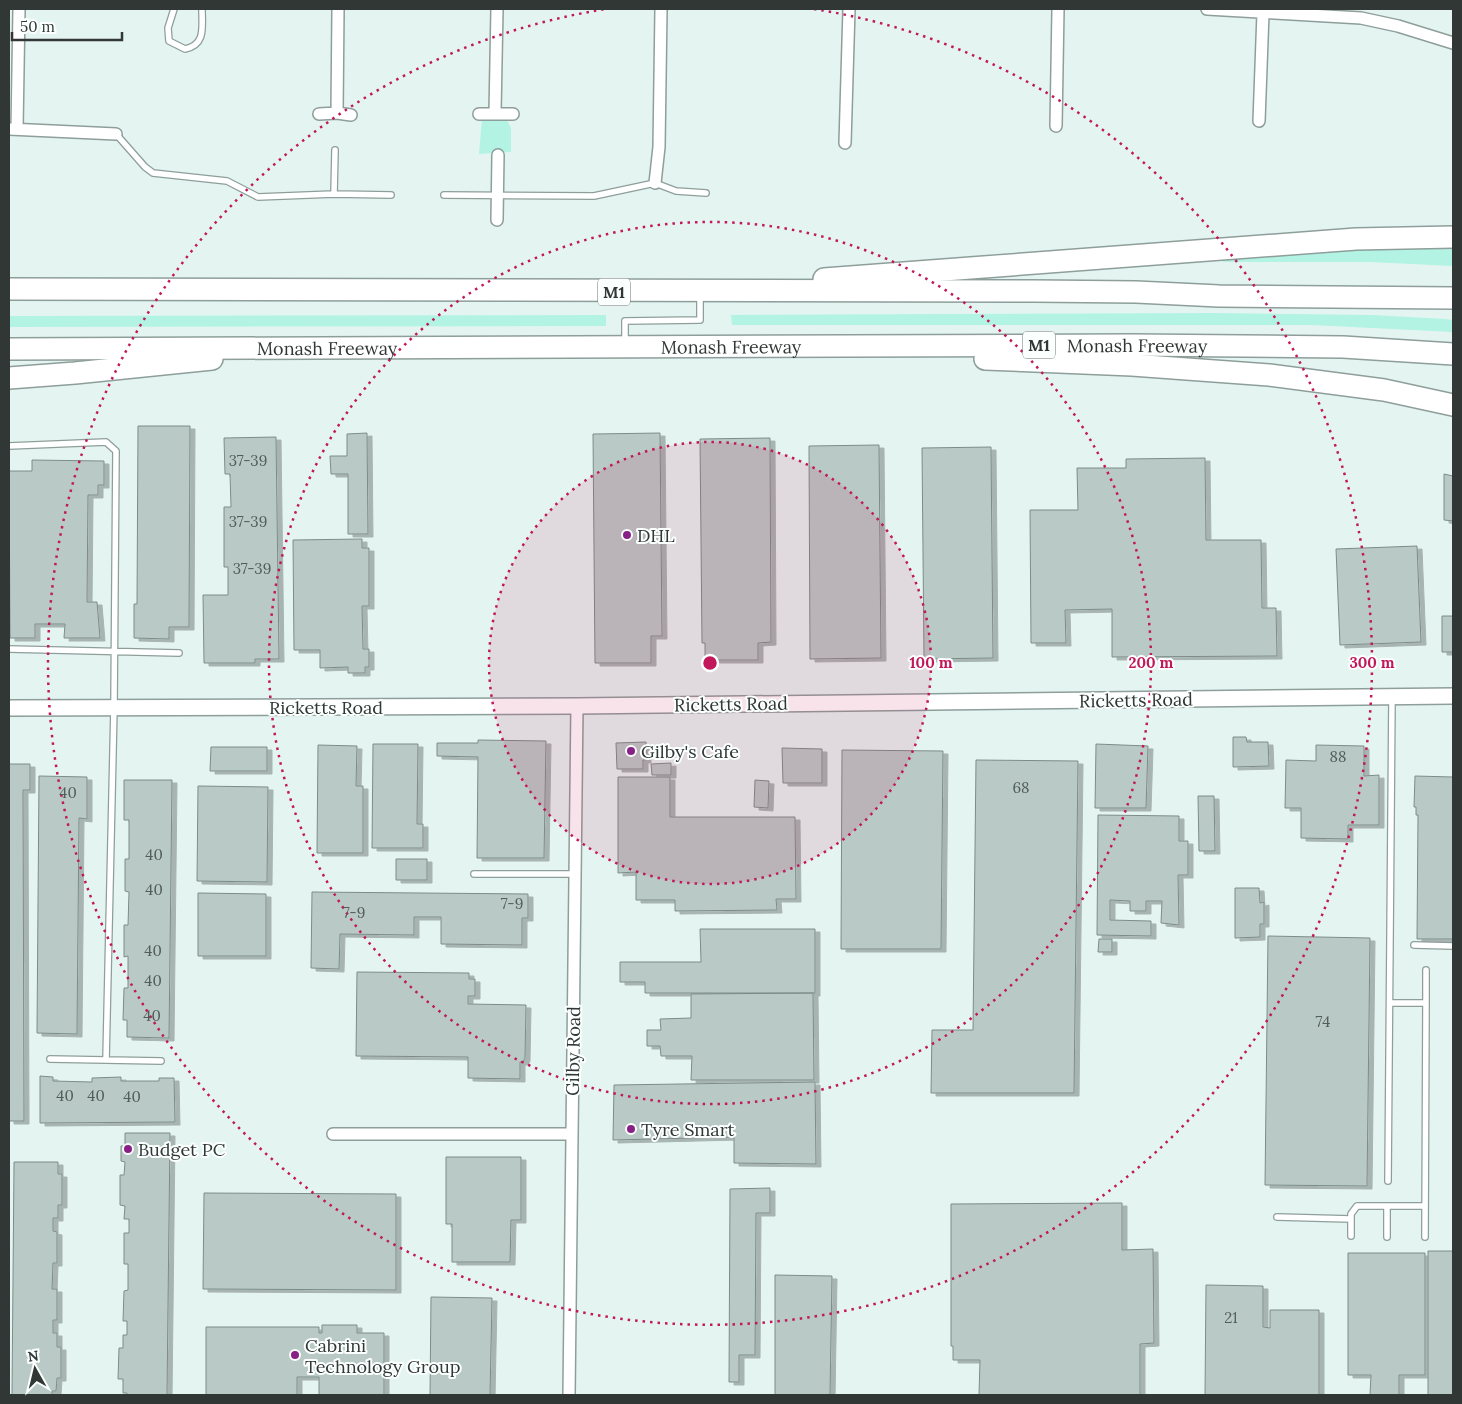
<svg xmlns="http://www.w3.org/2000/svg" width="1462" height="1404" viewBox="0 0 1462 1404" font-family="Lora,serif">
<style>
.green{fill:#b3f3e4}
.building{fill:#b9cac6;stroke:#7d8c88;filter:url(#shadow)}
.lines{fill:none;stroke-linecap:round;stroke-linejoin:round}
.service-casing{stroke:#8e9e9a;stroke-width:8}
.minor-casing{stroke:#8e9e9a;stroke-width:14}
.tertiary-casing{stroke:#8e9e9a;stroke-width:18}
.motorway-casing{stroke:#8e9e9a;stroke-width:24}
.service{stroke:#fff;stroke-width:5.5}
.minor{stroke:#fff;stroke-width:11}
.tertiary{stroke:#fff;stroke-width:15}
.motorway{stroke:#fff;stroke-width:21}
.ring{fill:none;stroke:#c2185b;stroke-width:2.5;stroke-dasharray:2.5 5}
.poi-dot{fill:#892086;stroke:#fbfffe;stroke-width:2}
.labels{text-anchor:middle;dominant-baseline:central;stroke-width:4;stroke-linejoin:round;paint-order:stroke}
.number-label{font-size:15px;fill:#525c59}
.shield{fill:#fbfffe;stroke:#6d7371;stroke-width:1}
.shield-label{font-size:16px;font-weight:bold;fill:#303735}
.street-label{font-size:18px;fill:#303735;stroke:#fbfffe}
.poi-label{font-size:18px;fill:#303735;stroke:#fbfffe;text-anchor:start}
.centre{fill:#c2185b;stroke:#fbfffe;stroke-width:2.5}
.ring-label{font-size:15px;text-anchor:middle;font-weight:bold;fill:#c2185b;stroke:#fbfffe;stroke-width:4;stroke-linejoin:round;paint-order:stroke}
</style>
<defs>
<filter id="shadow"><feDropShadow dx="5" dy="3" stdDeviation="0" flood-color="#0004"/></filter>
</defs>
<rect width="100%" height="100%" fill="#e4f5f1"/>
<path class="green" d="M506,118L511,128V152L479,154L482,119Z
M1453,246V266L1369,262H1223V256L1323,249Z
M1215,313L1373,315L1445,319L1453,320V332L1311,325H732L731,315Z
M606,315V326L9,327V316Z"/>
<path class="building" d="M138,426H190L189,627H169V639L134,638V604H137Z
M367,433L368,534H348V474H331L330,456H347V434Z
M660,433L662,636H651V663H595L593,434Z
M276,437L279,659H255V663H204L203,595H228V567H224V507H231L230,474H225L224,438Z
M770,438L771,642L758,643V660H705V643H702L700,439Z
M879,445L881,658L810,659L809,446Z
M991,447L993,658L924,659L922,448Z
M1205,458L1206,540H1261L1262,608H1276L1277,656L1112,657V609L1065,610L1066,643H1031L1030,510H1078L1077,468H1126V459Z
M32,460L104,461V485H98V495H88L87,602H97L100,638H64L65,624H35V638H10L9,471H32Z
M1444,474L1453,476V521L1444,520Z
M362,539V548H369V606H362L363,649H369V667H365V673H348V667L320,668V650H294L293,540Z
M1417,546L1421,642L1340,645L1336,549Z
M1442,616H1453V652H1442Z
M1233,737H1246L1247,742H1268L1269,766L1233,767Z
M478,740L546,741L544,858H477L478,757L437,756V743H478Z
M646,742V760H643V769H617L616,743Z
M373,744H418L417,824H423V848H372Z
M1096,744L1148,746L1146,808H1095Z
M318,745L357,746L356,786H363V853H317Z
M1316,745L1364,746V776L1379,775V825H1348V839L1301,838V808H1285L1286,760L1316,761Z
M211,747H267V771H210Z
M782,748L822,749V783H783Z
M842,750L943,751L941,949H841Z
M976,760L1078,761L1074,1093H931L932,1030H973Z
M671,763V775H652L651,764Z
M9,764H30V790H23L24,1121H9Z
M39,776L87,777V819L79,818L77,1034L37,1033Z
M1415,776L1453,777V939H1417L1418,815H1416V807H1414Z
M618,777H670V817H795L796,899H776L777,910L675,911V900H636V872L618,873Z
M124,780H172L169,1038L127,1037V1020H123L124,988H128V956L124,957V925H128L129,892L125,891V859H129V820H124Z
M755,780L769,781L768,808L754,807Z
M198,786L268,787L267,882L197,881Z
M1198,796H1214L1215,851H1199Z
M1098,815L1179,816V841H1188V875H1178L1179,925L1161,923L1162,901H1146V911H1130V901L1110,900V920L1151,921V936L1097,935Z
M396,859H427V880H396Z
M1235,888H1259L1260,903L1264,902V924H1260V937L1235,938Z
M312,892L528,894V918H522V945L441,944V917H414V935L340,934L339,969L311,968Z
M198,893L266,894V956H198Z
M700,929H815V993H645V982H620V962H701Z
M1268,936L1370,938L1367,1186L1265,1185Z
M1099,939H1112V952H1098Z
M357,972L469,973V979H475V996H468V1004L526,1005L525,1058L523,1062H520V1079L468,1078V1057L356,1056Z
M813,993L814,1080H691L692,1056H661L660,1046H647V1030H661L660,1019L691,1018V994Z
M40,1076L53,1077V1081L92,1082V1078L121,1077V1081H159V1078H174L175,1122L40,1123Z
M815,1082L816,1164L734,1163V1137L613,1140L614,1085Z
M125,1133H170L167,1395H127V1393H123V1379H118L119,1348H123V1335H127V1321H123L124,1291L128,1290V1264H124V1233H129V1219H124L125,1206L120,1205V1175H124L125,1162L121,1161V1146H125Z
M446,1157H521V1220H511L510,1262H452V1224H446Z
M14,1162H58V1174H62V1205H58V1218H53V1231L57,1232V1263H53L52,1289H57V1320H53V1333H57V1347H61V1378H57L56,1391H52V1395H12Z
M770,1188V1213H756L755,1355H739V1382H729L730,1189Z
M204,1193L396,1194V1290L203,1289Z
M1122,1203V1250L1153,1249L1154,1343L1140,1344V1395H979L980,1360H953V1346H951V1204Z
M1428,1251H1453V1395H1428Z
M1348,1253H1425V1375H1399V1395H1370L1371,1375H1348Z
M775,1275L832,1276L830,1395H775Z
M1206,1285L1263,1286V1327L1270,1328V1310H1319V1395H1205Z
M431,1297L492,1298L490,1395H430Z
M322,1325H357V1333H384V1395H319V1377H297V1395H206V1327H319V1333H322Z"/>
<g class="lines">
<g class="service-casing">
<path id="service" d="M174,9L168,28L169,41L185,49C206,45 202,27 202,9
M116,134L145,167L153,173L227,181L258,197L334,194L335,150
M334,194L391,195
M444,195L594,196L655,183L676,191L706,193
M625,342V321L700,320V294
M9,446L106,442L116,451L114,707L106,1060
M9,649L179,653
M474,874H575
M1414,945L1453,946
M1390,1003H1426L1425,1237
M1426,1003V970
M50,1059L161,1061
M1388,1181L1392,697
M1277,1217L1351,1219
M1351,1236V1214L1357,1206H1425
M1387,1237V1206"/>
</g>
<g class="minor-casing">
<path id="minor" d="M1207,9L1361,18L1398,26L1453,43
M495,112L497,9
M337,113L338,9
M319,114L337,113L351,115
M479,114H513
M1259,121L1263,13
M1056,126L1058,9
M9,129L116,134
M17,129L19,9
M845,143L849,9
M655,183L659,147L661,9
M497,220L498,155
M333,1134H572
M569,1395L577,706"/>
</g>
<g class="tertiary-casing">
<path id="tertiary" d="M9,708L577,706L1453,696"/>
</g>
<g class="motorway-casing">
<g id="motorway">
<path d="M824,279L1356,239L1453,237"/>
<path d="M9,289L1034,291L1136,292L1219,296L1453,298"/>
<path id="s1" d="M9,349L1132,345L1343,347L1453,354"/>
<path d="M985,359L1132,365L1269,375L1384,390L1453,405"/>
<path d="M9,378L75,373L212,359"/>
</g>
</g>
<use href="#service" class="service"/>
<use href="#minor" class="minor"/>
<use href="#tertiary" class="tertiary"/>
<use href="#motorway" class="motorway"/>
</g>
<circle cx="710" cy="663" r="221" fill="#c2185b" fill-opacity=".12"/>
<g class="ring">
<circle cx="710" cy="663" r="221"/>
<circle cx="710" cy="663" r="441"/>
<path d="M814 9A662 662 0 1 1 606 9"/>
</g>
<g class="poi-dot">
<circle cx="627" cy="535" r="5"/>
<circle cx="631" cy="751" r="5"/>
<circle cx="631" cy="1129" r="5"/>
<circle cx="128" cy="1149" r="5"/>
<circle cx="295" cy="1355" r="5"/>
</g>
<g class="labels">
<g class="number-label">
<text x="248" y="460">37-39</text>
<text x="248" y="521">37-39</text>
<text x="252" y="568">37-39</text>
<text x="1338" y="756">88</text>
<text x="1021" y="787">68</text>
<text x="68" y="792">40</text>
<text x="154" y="854">40</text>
<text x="154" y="889">40</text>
<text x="512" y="903">7-9</text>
<text x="354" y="912">7-9</text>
<text x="153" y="950">40</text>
<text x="153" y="980">40</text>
<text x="152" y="1015">40</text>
<text x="1323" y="1021">74</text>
<text x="65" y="1095">40</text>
<text x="96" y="1095">40</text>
<text x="132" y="1096">40</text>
<text x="1231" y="1317">21</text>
</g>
<g class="shield">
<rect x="598" y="278.5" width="32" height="27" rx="4"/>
<rect x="1023" y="331.5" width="32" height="27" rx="4"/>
</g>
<g class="shield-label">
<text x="614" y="292">M1</text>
<text x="1039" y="345">M1</text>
</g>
<g class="street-label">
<text stroke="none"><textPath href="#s1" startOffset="1128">Monash Freeway</textPath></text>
<text stroke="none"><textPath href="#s1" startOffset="722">Monash Freeway</textPath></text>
<text stroke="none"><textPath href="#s1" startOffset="318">Monash Freeway</textPath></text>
<text transform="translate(1136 700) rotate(-1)">Ricketts Road</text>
<text transform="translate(731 704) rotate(-1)">Ricketts Road</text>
<text x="326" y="707">Ricketts Road</text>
<text transform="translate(573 1051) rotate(-89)">Gilby Road</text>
</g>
<g class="poi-label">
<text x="637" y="535">DHL</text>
<text x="641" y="751">Gilby's Cafe</text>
<text x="641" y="1129">Tyre Smart</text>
<text x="138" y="1149">Budget PC</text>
<text x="305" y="1345">Cabrini<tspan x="305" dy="21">Technology Group</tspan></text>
</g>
</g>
<circle cx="710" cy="663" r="8" class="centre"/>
<g class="ring-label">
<text x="931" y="668">100 m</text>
<text x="1151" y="668">200 m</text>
<text x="1372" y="668">300 m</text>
</g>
<rect width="1462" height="1404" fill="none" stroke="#303735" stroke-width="20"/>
<g transform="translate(35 1369) rotate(352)" stroke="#fbfffe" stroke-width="4" paint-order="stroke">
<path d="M0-4L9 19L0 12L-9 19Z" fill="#303735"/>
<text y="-8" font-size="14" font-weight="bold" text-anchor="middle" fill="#303735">N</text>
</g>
<path d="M12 32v8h110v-8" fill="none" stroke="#303735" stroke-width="2.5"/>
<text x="20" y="32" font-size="15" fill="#303735" stroke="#fbfffe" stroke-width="4" paint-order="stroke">50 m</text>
</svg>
